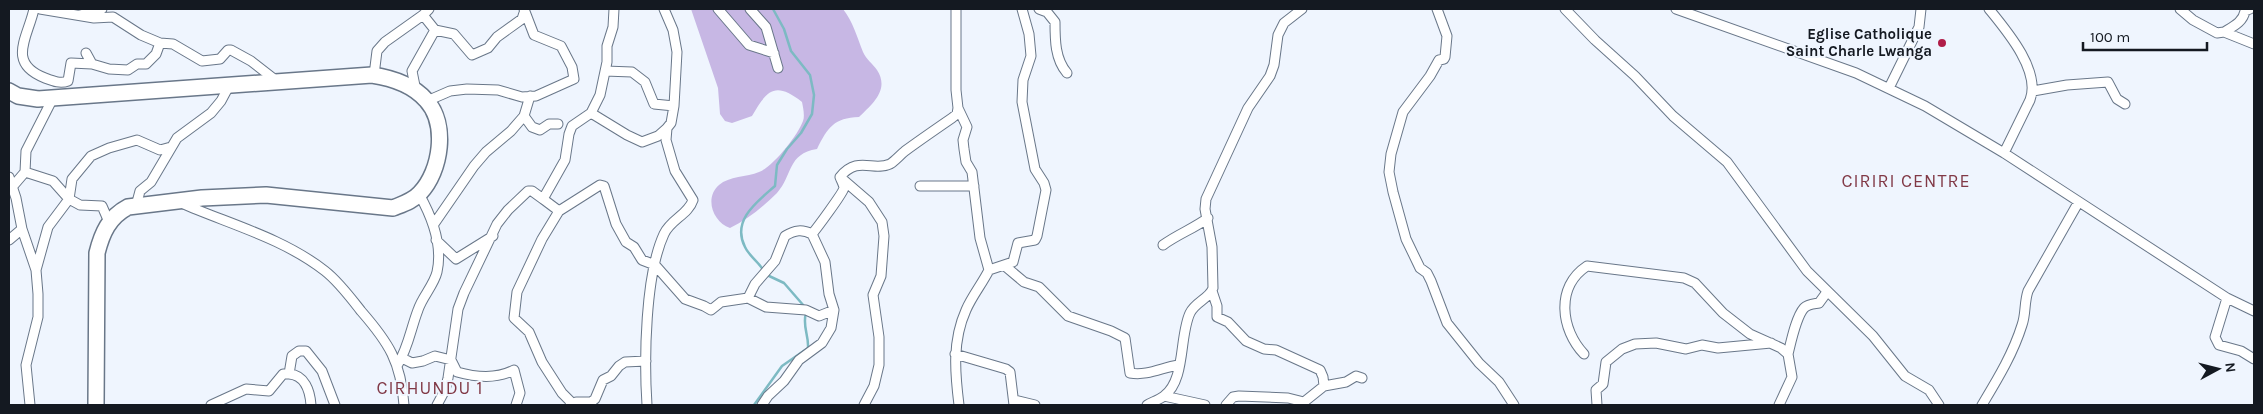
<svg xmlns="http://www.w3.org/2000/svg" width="2263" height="414" viewBox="0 0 2263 414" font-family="Karla,sans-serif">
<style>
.forest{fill:#c7b7e4}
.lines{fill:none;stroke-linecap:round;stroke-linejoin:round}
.stream{stroke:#7dbac3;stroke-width:2.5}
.minor-casing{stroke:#697789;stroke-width:11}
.trunk-casing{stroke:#697789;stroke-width:18}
.minor{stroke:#fff;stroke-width:9}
.trunk{stroke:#fff;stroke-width:15}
.poi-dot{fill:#b01d48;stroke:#eff5fe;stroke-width:2}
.labels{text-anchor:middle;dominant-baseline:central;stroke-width:4;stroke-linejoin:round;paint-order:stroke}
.poi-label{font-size:15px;font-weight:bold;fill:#141921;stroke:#eff5fe;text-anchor:end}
.quarter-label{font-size:18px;letter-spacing:1px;fill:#813946;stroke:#eff5fe}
</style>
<rect width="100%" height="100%" fill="#eff5fe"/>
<path class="forest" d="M691,9H843C853,22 857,37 863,52C866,59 873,64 877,70C890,90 872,104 859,117C834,118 828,127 817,149C787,154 793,175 777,193C763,207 747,220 730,228C713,222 704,198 719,185C729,176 747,177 759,172C773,167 798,135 803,121C805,116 803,107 802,102C775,81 767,90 752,116L732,123L725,121L720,114L718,88Z"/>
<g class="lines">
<path class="stream" d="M764,271C758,261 749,256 745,247C731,220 758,201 775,186L777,165L787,149L801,133L812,114L814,95L810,75L791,51L784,29L773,9
M767,275L784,283L804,306
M754,405L782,366L808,348C809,335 802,326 806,313"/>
<g class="minor-casing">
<path id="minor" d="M34,9C28,37 6,63 45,78C53,81 60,84 68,81L71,63L92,64L109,69L128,70L137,64H146L156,54L160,43
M40,9L94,18L113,17L141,35L160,43L173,44L202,61L220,59L228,50H231L251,61L278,82
M429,9L423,15L435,30
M718,9L749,45L774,53
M750,9L766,27L778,68
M956,9V90L958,108L967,127L963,140L964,149L966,162L972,172L980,238L989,270
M1039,9L1047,12L1055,22C1055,40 1055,59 1067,73
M1437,9L1447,36L1445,57L1444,59L1439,60L1430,76L1403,112L1391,154L1389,172L1393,192L1406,239L1420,268L1427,273L1431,281L1447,323L1479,363L1499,382L1514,405
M1565,9L1595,40L1635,76L1673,116L1727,162L1807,271L1873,336L1905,376L1929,390L1939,405
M1676,9L1856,73L1925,106L2004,153L2227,298L2254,311
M1989,9C2007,31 2041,71 2030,100L2004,153
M2180,9L2193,20L2217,33L2224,32L2254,44
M80,15L102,9
M2224,32C2234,26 2243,22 2245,11L2250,9
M86,53L92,64
M605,71L632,72L645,82L654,104L674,106
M374,75L377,51L385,42L423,15
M1889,88L1919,27L1921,9
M416,91L412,71L435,30L454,34L472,55L488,48L497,37L522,19L524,13
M2033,91L2067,85L2108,82L2117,99L2125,104
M427,101L450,91L467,89L498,90L522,97L536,96L574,79L572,67L561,46L534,35L524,9
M591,113L627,135L642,142L658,136L667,128
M524,116L532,127L540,130L549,124H558
M25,172L53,181L69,199L80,205L102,206L109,222
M9,177L16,198L22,229L36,270L38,294V317L26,365L30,405
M840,177L869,202L882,222L884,236L881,276L873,295L879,337V365L874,386L864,405
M13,186L25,172L26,151L53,98
M920,186H974
M543,199L559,211L600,185L604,186L616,224L626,242L634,247L642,260L655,265L685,299L704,306L711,310L721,302L748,298L766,307L806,310L819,316L834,310
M181,203C229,224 283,238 325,271C339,282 350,297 361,311C389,343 401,362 404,405
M136,206L140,191L151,182L177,138L211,113L221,101L229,86
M559,211L542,239L517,292L514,318L529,332L542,362L562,393L572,403
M434,224L474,166L486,152L511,131L524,116L530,96
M812,234C817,228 843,193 844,188C844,185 841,180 840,177C858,155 873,172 890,164C895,161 900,155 905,151C920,140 936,129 952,118L957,114L958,108
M9,240L22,229
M436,240L456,259L493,236
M1163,245C1178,234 1193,229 1208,218
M1005,266L1024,282L1039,287L1068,316L1111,331L1125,338L1130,373C1147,376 1161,368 1178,365
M36,270L48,227L69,199L72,179L91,156L109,148L137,140L160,150L171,147
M1212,291L1217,306V317L1228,322L1246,341L1264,349L1276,350L1320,370L1323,377L1324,386L1304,402L1288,398L1239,396L1233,397L1226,405
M748,298L755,284L775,261L785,236C795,230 802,229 812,234
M2227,298L2215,337L2219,345L2241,351L2254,359
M955,354L1006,369L1010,372L1014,405
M1584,354C1561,330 1555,287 1587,266L1684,278L1695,283L1723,313L1750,334L1781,348L1788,354L1792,377L1779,405
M1788,354C1791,342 1796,317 1804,308C1808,304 1814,304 1819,303L1827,292
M402,358L412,363L423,361L435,356L451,360L457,372C475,377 497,379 514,370L520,393L516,405
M398,364C408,348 411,328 418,310C422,297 434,285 437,272C443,245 432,217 419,194
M1324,386L1346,382L1356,376L1362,378
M1164,396L1205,405
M1014,400L1035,405
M211,405L246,389L269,391L283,374H289
M311,405C310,391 305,375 289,374L292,356L299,351H306L322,371L335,405
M437,405L445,390L448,378L458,309L464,293L497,224L508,210L528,191H532L543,199L565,160L569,134L572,126L591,113L600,95L607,62V46L613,27L614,9
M570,405L576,402H591L595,399L603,380L611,376L619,366L625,362L646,361
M647,405C644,360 645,275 664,234C671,219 688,215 693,200L675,171L666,140L667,128L671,123L674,106L677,52L673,30L664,9
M762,405L768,396L784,381L799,360L822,343L831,328L834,310L829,294L825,262L812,234
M959,405C955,373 952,341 966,310C972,296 982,284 989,270L1013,262L1018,243L1035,240L1037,236L1046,190L1044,183L1035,169L1022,102L1023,80L1031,56L1029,34L1022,9
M1147,405C1152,402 1159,400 1164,396C1186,380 1179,336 1190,313C1195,302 1210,298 1213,288L1212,247L1205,209L1206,199L1248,108L1270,76L1274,65L1278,35L1284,23L1302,9
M1597,405L1596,390L1603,384L1606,362L1622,349L1635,344L1656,343L1686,349L1702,345L1718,348L1771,343
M1982,405C1997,380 2013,354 2022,325C2026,314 2024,303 2028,291L2078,203"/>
</g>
<g class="trunk-casing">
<path id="trunk" d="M9,91L18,96L38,99L372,75C392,78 412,84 426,100C448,124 441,171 420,193C413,201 403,204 393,208L266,195L202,198L128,207C109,217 102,233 97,253L96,405"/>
</g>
<use href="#minor" class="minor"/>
<use href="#trunk" class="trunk"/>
</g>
<circle class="poi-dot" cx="1942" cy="43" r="5"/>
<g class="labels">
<g class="poi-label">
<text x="1932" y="34">Eglise Catholique<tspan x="1932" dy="17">Saint Charle Lwanga</tspan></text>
</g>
<g class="quarter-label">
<text x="1906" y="181">CIRIRI CENTRE</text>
<text x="430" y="388">CIRHUNDU 1</text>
</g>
</g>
<rect width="2263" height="414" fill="none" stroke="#141921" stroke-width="20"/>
<g transform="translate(2218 369) rotate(83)" stroke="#eff5fe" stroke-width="4" paint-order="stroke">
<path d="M0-4L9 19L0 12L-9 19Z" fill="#141921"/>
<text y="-8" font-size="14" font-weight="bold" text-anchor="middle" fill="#141921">N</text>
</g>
<path d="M2083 42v8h124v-8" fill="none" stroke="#141921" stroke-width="2.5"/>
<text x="2090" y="42" font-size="15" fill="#141921" stroke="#eff5fe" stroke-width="4" paint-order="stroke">100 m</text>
</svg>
